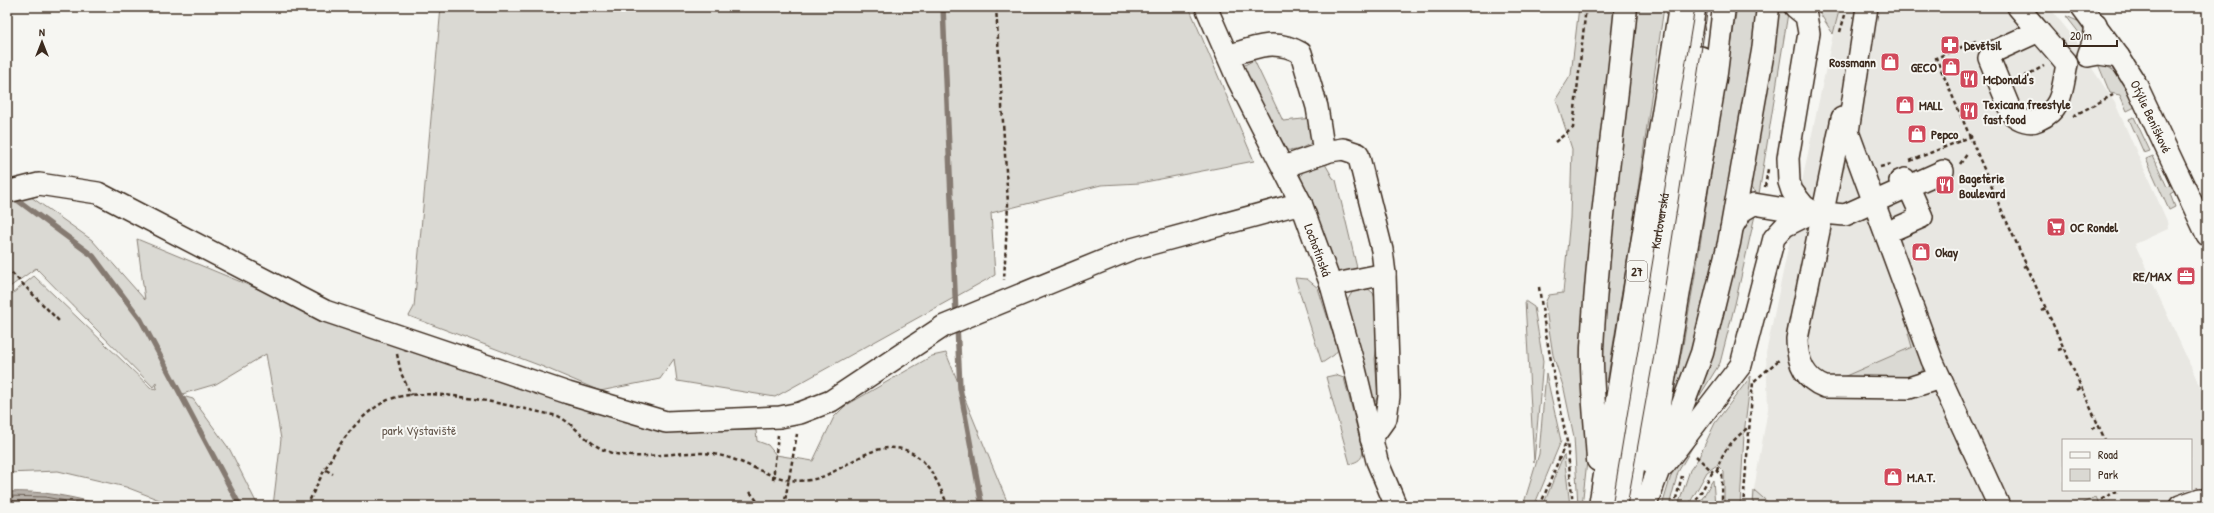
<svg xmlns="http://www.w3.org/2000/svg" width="2214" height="513" viewBox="0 0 2214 513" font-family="'Patrick Hand',sans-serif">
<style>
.built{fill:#e8e7e2;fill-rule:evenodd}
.green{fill:#dad9d3;stroke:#8a8278}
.water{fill:#b6b0a9;stroke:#857a71}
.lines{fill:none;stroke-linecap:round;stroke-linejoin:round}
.shore{stroke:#6c6056;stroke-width:1}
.stream{stroke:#857a71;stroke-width:5.5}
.minor-casing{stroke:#3b2a1e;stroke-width:24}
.major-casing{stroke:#3b2a1e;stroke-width:25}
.path{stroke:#3b2a1e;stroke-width:2.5;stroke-dasharray:4 3;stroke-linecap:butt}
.minor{stroke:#f6f6f2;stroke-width:21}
.major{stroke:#f6f6f2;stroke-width:22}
.tram{stroke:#3b2a1e;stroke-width:1}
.labels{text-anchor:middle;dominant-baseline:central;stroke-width:4;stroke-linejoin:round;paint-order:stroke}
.shield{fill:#f6f6f2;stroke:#73675e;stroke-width:1}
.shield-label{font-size:12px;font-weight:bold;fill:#3b2a1e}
.poi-label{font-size:13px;font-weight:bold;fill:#3b2a1e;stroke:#f6f6f2;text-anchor:start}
.street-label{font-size:13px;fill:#3b2a1e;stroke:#f6f6f2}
.park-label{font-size:13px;fill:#63564b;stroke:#f6f6f2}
</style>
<rect width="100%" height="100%" fill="#f6f6f2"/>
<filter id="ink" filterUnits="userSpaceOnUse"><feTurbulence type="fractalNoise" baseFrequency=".025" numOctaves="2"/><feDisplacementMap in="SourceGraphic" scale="8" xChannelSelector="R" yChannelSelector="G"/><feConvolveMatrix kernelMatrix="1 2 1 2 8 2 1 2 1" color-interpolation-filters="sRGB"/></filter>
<g filter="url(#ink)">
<path class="built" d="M1840,7H2049L2079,44L2084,56L2115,103L2167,221L2168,229L2135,244L2207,402V506H1751L1768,409L1766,353L1833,34ZM2063,440H2191V490H2063Z"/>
<path class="green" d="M441,7H1189L1254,161L1140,183L1101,185L991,213L995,275L775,397L677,381L674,359L660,379L600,391L541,366L409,316L414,307Z
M1579,7H1616L1589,443L1582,506H1578L1574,437L1564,389L1553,355L1545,303L1549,295L1563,293L1570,218L1572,149L1556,99L1571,75Z
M1636,7H1664L1632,231L1607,382L1603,381V309Z
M1737,7H1762L1734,179L1695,342L1665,430L1683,345L1698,258Z
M1816,7H1840L1833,34Z
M1782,12L1788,13L1759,194L1749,187L1777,14Z
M2066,16L2080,22L2086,31L2082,43L2080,34Z
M1254,60L1283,121L1313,118V142C1302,148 1294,154 1282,148L1242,74L1243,66Z
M2098,64C2122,68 2130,93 2140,113H2138L2135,107L2127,111L2120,95L2110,93Z
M2134,117L2150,151L2144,153L2129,119Z
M2153,156L2167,187L2172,185L2175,191L2170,194L2175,207L2169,210L2146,159Z
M1325,164L1333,178L1336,180L1357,268L1353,273L1341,276L1332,270L1300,178L1303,171Z
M7,184L14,185L92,240L145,300L137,239L374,337L458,362L568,405L691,431L756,430L757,441L768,445L776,455L813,461L834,417L845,406L932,356L946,353L1009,506H273L281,439L266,354L216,384L179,395L193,399L230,450L258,506H175L126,487L58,471L7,473V298L34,276L151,388L157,389L156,383L153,387L36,268L7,289Z
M1755,215L1735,304L1720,363L1697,400L1689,419L1691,423L1686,424L1684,422L1695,391L1707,374L1743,226L1747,219Z
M1295,278L1307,279L1318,288L1338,350L1334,355L1322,363Z
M1356,286L1366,287L1373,293L1376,301L1378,340L1375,359L1378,396L1375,402H1372L1346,309L1348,299Z
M1525,301L1534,307L1543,361L1534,463Z
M1908,333L1911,334L1924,364L1921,374L1910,377L1841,378L1912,347Z
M1546,373L1561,441L1534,506H1523L1539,454Z
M1335,375L1344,378L1363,451C1362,460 1358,461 1350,464L1326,377Z
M1751,376L1744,434L1740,506H1724V472L1717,465L1707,472L1688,506H1678L1690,470L1698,459L1715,423Z
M1692,442L1693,446L1678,472L1669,506H1662L1674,466Z
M1564,455L1570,506H1543L1563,456Z
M1713,480L1715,506H1698L1711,483Z
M1754,490L1772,506H1753Z
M2096,497L2100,506H2076Z"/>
<path class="water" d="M7,492C41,490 74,497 107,506H7Z"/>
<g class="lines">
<path class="shore" d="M7,496L45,497L92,506
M7,501L45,502L71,506"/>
<path class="stream" d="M943,7L956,316
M12,196L93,256L141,320L240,506
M957,325L960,388L982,506"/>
<g class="minor-casing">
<g id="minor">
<path id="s1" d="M1206,7L1238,80L1301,203L1331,285L1355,369L1377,461L1396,506"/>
<path d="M1795,7L1806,16L1809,33L1788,158L1789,182L1792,191L1804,206L1813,212L1845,215L1943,171"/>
<path d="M1867,7L1848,132L1932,360L1999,506"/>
<path d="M2018,7C2034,26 2051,45 2067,64C2062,89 2063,109 2038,120C2030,124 2019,120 2012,114L1989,58L1993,52L2039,31"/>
<path id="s2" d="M2082,7L2119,57L2136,84L2207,235"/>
<path d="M2096,24L2094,39L2088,56L2099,54L2119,57"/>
<path d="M1228,56C1255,47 1275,38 1301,53L1317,107L1324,153"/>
<path d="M1842,118L1797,339C1797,361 1804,379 1825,387L1909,388L1940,378"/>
<path d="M1283,167L1330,151L1343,149L1358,154L1382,250L1385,274L1331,285"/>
<path d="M7,192L39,184L98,193L325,311L568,393L666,422L780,417L800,413L831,401L944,326L1132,249L1301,203"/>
<path d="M1897,228L1922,217L1905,179L1900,181"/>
<path d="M1731,229L1742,211L1754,204L1814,214"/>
<path d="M1371,439L1386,418L1389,396L1385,274"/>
<path d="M1664,465L1741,365L1774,238L1785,226L1813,212"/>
<path d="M1612,506L1695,7"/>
<path d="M1627,506L1656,344L1701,57"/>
<path d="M2180,506L2200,499"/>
</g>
</g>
<g class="major-casing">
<path id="major" d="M1598,460C1596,423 1591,385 1592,348C1598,234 1615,121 1626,7
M1650,462L1716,73L1724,7
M1600,506L1680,7
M1645,506L1702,353L1729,243L1763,51L1768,7"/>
</g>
<path class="path" d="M996,7L1008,204L1004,280
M1840,32L1845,15
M1976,41L1936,58L1997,199
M2018,80L2044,66
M2073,116L2113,95
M1555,142L1573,128L1586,7
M1910,161L1975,135
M1960,164L1968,153
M1880,167L1892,164
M1765,187L1768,169
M1998,202L2105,440
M2023,267L2027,265
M7,268L60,322
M1539,287L1546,335L1567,442L1573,506
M2042,311L2046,309
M2058,350L2064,348
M397,354L401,373L411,395
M2076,390L2081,387
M2092,429L2099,426
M1696,456L1713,472
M326,470L333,474
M1717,471C1721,451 1735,438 1750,426
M773,480L778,435
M750,492L761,506
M307,506C324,469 346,423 384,402C422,381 516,408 558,416C575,425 586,442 604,450C639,465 681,447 718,455C750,461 775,485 810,480C842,475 867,441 902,449C928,455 939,485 948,506
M784,506L797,434
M1540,506L1566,442
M1674,506L1682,476
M1693,506L1712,473L1717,471L1722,476V506
M1743,506L1753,382L1780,359
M2106,506L2102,499L2119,490"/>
<use href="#minor" class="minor"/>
<use href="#major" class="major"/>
<g class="tram">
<path id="s3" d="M1612,506L1695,7"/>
<path d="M1627,506L1656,344L1708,7"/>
</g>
</g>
</g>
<defs>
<g id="pharmacy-square" transform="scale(1)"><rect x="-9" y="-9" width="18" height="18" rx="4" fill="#d1495b" stroke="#f6f6f2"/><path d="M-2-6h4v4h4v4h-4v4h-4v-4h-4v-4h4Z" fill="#fff"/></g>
<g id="shop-square" transform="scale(1)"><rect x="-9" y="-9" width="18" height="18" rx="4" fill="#d1495b" stroke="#f6f6f2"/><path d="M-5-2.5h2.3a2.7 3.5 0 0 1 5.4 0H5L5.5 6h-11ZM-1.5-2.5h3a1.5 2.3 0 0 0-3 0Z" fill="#fff"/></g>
<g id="restaurant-square" transform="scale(1)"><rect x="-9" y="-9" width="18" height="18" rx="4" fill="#d1495b" stroke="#f6f6f2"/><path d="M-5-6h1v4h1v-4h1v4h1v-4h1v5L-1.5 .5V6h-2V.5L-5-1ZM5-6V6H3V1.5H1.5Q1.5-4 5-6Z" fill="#fff"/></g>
<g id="supermarket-square" transform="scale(1)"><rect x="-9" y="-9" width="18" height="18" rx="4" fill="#d1495b" stroke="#f6f6f2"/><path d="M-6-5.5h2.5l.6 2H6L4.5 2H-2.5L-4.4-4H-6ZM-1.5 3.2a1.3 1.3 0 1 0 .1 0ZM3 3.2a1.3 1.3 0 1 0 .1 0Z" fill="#fff"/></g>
<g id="office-square" transform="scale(1)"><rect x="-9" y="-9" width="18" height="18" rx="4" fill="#d1495b" stroke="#f6f6f2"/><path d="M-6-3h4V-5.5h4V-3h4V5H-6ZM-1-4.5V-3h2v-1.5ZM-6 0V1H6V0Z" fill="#fff"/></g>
</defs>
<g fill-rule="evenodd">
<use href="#pharmacy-square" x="1950" y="45"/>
<use href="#shop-square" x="1890" y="62"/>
<use href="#shop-square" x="1951" y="67"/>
<use href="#restaurant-square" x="1969" y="79"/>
<use href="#shop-square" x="1905" y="105"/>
<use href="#restaurant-square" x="1969" y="111"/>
<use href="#shop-square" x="1917" y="134"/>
<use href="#restaurant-square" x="1945" y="185"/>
<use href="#supermarket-square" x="2056" y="227"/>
<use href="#shop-square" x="1921" y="252"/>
<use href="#office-square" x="2186" y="276"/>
<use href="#shop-square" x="1893" y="477"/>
</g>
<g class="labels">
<rect class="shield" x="1627" y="261" width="20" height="20" rx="3"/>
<g class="shield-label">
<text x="1637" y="271">27</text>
</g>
<g class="poi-label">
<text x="1964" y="45">Devětsil</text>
<text x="1876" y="62" text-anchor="end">Rossmann</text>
<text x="1937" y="67" text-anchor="end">GECO</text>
<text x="1983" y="79">McDonald's</text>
<text x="1983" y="104">Texicana freestyle<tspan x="1983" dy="15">fast food</tspan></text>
<text x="1919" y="105">MALL</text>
<text x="1931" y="134">Pepco</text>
<text x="1959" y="178">Bageterie<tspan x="1959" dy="15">Boulevard</tspan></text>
<text x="2070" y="227">OC Rondel</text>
<text x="1935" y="252">Okay</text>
<text x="2172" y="276" text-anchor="end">RE/MAX</text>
<text x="1907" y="477">M.A.T.</text>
</g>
<g class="street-label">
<text stroke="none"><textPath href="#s2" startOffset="130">Otýlie Beníškové</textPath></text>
<text stroke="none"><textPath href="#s3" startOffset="289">Karlovarská</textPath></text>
<text stroke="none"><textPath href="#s1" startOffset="268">Lochotínská</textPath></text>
</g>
<g class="park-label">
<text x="419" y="430">park Výstaviště</text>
</g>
</g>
<rect width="2214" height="513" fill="none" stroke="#f6f6f2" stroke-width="24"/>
<rect x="12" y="12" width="2190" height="489" fill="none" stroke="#3b2a1e" stroke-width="1.5" filter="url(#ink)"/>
<rect x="2062" y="439" width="130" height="52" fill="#f6f6f2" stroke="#aba49d"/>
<rect x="2070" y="452" width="20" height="6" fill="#f6f6f2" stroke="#aba49d"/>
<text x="2098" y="459" font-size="12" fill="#3b2a1e">Road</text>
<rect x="2070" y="469" width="20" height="12" fill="#dad9d3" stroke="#aba49d"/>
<text x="2098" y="479" font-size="12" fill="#3b2a1e">Park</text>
<g transform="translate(42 42)" stroke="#f6f6f2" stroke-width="3" paint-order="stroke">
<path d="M0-3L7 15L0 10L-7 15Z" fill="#3b2a1e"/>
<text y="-6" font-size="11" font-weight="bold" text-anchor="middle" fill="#3b2a1e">N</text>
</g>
<path d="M2064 40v6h53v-6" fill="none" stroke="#3b2a1e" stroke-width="2"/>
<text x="2070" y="40" font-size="12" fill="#3b2a1e" stroke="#f6f6f2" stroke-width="3" paint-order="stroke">20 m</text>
</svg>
